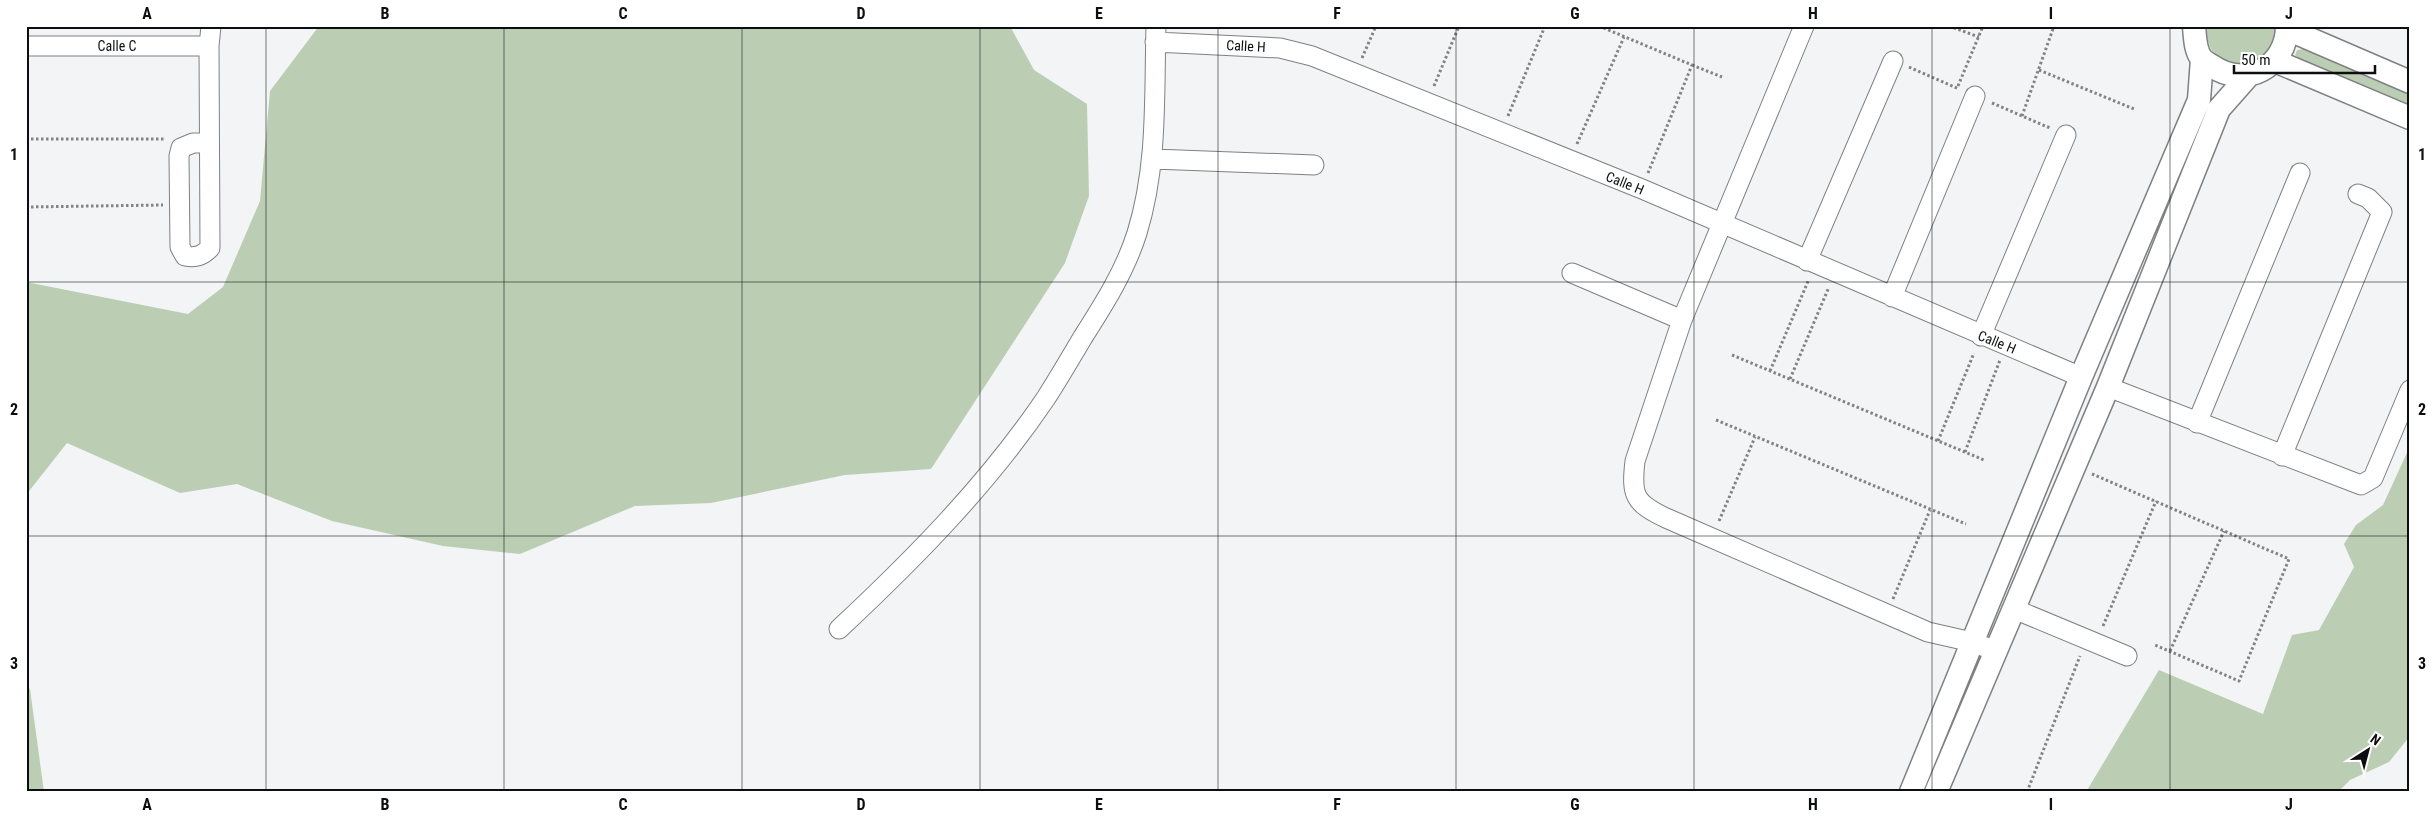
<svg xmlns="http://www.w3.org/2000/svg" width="2436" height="818" viewBox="0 0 2436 818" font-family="'Roboto Condensed',sans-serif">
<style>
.green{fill:#bbceb3}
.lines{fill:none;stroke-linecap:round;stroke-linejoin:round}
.minor-casing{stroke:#7e8082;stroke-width:21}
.tertiary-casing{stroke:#7e8082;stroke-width:25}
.path{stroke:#818384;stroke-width:3;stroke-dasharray:2.5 2.5;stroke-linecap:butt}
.minor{stroke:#fff;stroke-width:19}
.tertiary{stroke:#fff;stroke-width:22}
.grid{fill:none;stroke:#0d0e0f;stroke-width:1;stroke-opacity:0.55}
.labels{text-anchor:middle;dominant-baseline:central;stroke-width:4;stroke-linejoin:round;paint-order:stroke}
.street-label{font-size:14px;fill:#0d0e0f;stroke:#fff}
.neatline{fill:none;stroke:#0d0e0f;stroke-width:2}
.grid-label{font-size:16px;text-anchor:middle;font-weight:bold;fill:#0d0e0f}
</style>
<rect width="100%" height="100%" fill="#f2f4f6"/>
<path class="green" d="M319,26H1010L1034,70L1087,104L1089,196L1065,263L931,469L845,475L711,503L635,506L520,554L443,546L332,521L237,484L180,493L67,443L26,495V282L188,314L223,287L260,201L270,91Z
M2206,26H2279L2276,45L2251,66C2243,65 2233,66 2226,63C2212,57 2205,40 2206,26Z
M2304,49L2410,93V106L2299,59L2295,55L2297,50Z
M2410,446V736L2389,762L2350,780L2338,792H2086L2159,670L2263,714L2292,635L2319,630L2354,567L2344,544L2356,525L2383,505Z
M26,685L30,689L44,792H26Z"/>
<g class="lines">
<g class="minor-casing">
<path id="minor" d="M1804,26L1682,320L1635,461C1631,495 1634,503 1666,518L1928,632L1972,642L1996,651
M1155,42L1280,48L1312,56L1642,189L2081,377
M26,46H209
M209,143H193L181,148L179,156L180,247L185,256C196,258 202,256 210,248L209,46L211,26
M1153,159L1314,165
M1807,261L1893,61
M1572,273L1682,320
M1892,297L1975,96
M1981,336L2066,135
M2108,387L2361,485L2373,478L2410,390
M2197,423L2300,173
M2282,456L2382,212L2368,198L2358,194
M2014,609L2127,656
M839,629C914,559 988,484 1046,398C1059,378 1071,357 1083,337C1104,304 1125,271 1137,233C1158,165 1154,96 1156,26"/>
</g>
<g class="tertiary-casing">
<path id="tertiary" d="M2194,26C2195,37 2195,51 2202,59C2205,62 2209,64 2212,66C2245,89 2287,67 2287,26
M2287,29L2410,82
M2275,61L2410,118
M1911,792L2081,377L2199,100L2202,59
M1936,792L2108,387L2219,109L2249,75"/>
</g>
<path class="path" d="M1599,26L1692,65L1648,173
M1949,26L1979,37
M1362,58L1376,26
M1692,65L1722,77
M1909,67L1959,89
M2039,70L2134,109
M1434,86L1459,26
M1958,86L1983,26
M1992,103L2050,128
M1508,116L1545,26
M2022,116L2054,26
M26,139H166
M1577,144L1624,37
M26,207L163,205
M1732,355L1984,460
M1770,371L1809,279
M1790,379L1829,287
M1716,420L1966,524
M1938,441L1974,353
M1965,452L2000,360
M2092,474L2289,559L2239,681L2155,645
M1719,521L1755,437
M1893,599L1930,510
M2103,626L2156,501
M2170,651L2224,531
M2027,792L2080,656"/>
<use href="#minor" class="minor"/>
<use href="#tertiary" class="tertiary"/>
</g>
<path class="grid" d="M266,26V792M504,26V792M742,26V792M980,26V792M1218,26V792M1456,26V792M1694,26V792M1932,26V792M2170,26V792M26,282H2410M26,536H2410"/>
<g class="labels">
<g class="street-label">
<text x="117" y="46">Calle C</text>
<text transform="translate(1246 46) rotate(3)">Calle H</text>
<text transform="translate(1625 183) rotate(22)">Calle H</text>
<text transform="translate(1997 342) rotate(22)">Calle H</text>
</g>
</g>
<rect width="2436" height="818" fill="none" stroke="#ffffff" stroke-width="55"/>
<g transform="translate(2368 750) rotate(36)" stroke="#ffffff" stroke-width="4" paint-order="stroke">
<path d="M0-4L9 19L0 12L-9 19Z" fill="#0d0e0f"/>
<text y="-8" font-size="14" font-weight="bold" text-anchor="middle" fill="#0d0e0f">N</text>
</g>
<path d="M2234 65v8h141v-8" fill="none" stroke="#0d0e0f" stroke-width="2.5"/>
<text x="2241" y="65" font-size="15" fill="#0d0e0f" stroke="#ffffff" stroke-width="4" paint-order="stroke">50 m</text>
<rect x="28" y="28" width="2380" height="762" class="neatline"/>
<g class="grid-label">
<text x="147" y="19">A</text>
<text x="385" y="19">B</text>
<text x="623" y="19">C</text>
<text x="861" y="19">D</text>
<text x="1099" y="19">E</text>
<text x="1337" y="19">F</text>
<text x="1575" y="19">G</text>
<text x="1813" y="19">H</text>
<text x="2051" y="19">I</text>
<text x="2289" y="19">J</text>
<text x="14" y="160">1</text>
<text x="2422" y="160">1</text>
<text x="14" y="415">2</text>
<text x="2422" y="415">2</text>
<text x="14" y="669">3</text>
<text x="2422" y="669">3</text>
<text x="147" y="810">A</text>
<text x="385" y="810">B</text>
<text x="623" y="810">C</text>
<text x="861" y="810">D</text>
<text x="1099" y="810">E</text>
<text x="1337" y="810">F</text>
<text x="1575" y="810">G</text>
<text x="1813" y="810">H</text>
<text x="2051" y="810">I</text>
<text x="2289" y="810">J</text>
</g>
</svg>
